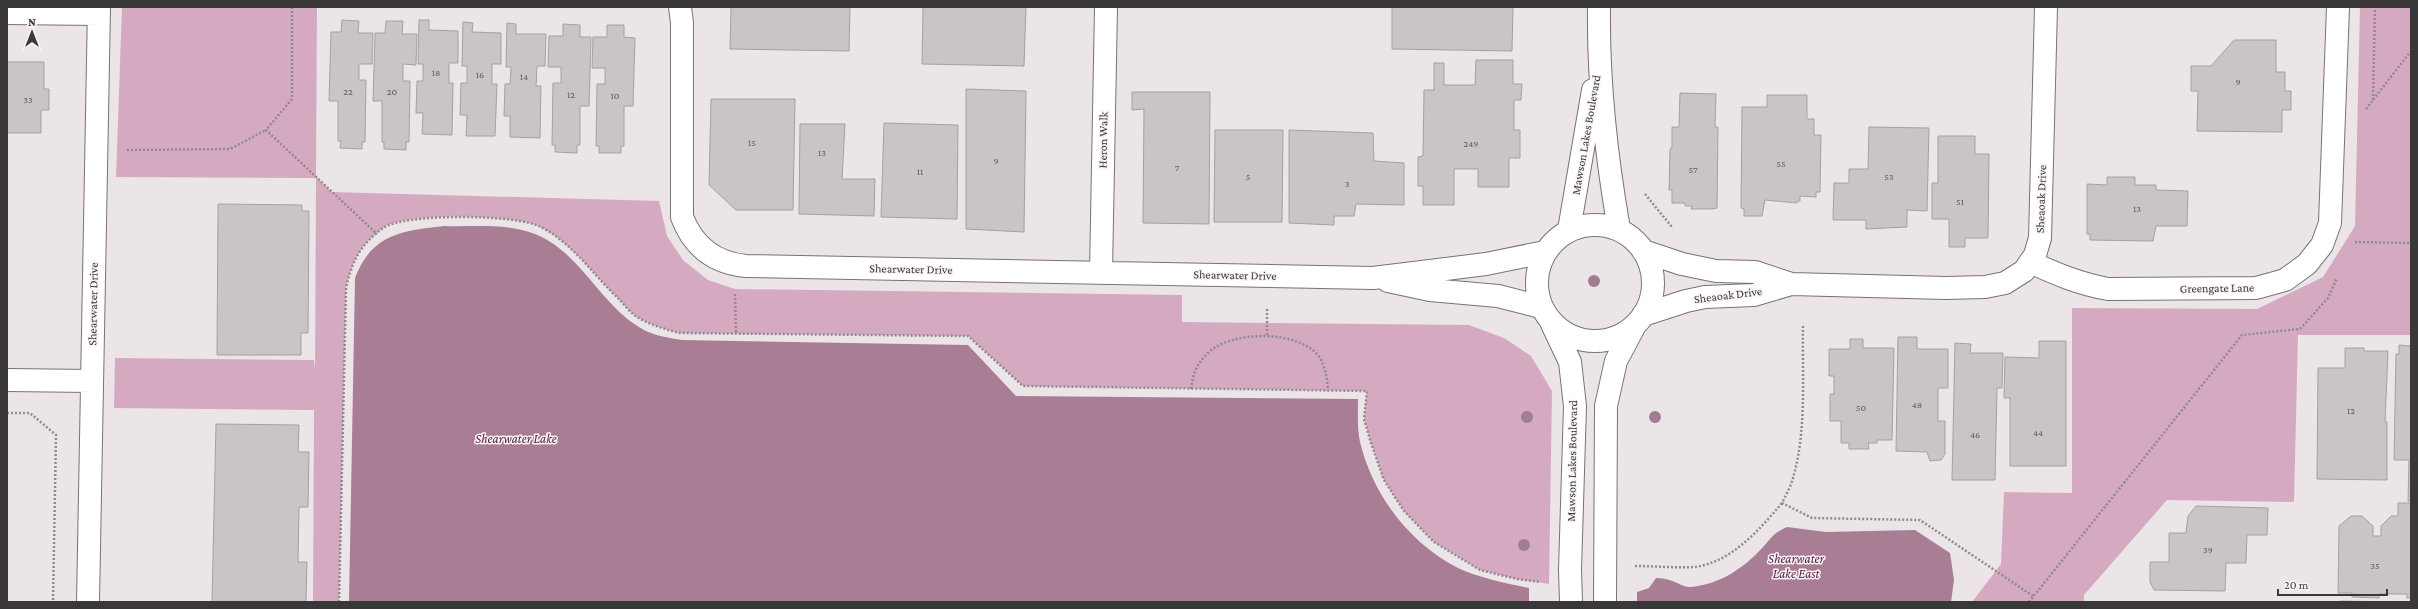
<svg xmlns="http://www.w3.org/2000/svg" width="2418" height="609" viewBox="0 0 2418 609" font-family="'Crimson Pro',serif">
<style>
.green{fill:#d5aac0}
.water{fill:#a97e95}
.building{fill:#cac4c7;stroke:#a5a0a2}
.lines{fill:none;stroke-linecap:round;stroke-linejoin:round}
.minor-casing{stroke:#787275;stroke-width:24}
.path{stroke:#8f8a8c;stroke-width:2.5;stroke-dasharray:2 2;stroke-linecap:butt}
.minor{stroke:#fff;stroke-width:22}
.tree{fill:#a07e92}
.labels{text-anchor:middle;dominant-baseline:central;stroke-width:3;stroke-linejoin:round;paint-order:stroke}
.number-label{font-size:10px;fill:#5e5a5c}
.street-label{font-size:12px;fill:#3a3739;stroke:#f9f3f6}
.water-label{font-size:13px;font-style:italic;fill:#582142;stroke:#f9f3f6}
</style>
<rect width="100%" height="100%" fill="#ece5e8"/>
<path class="green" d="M122,7H317L316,177L332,192L659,201L667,236L683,260L708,280L735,289L1182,295V322L1469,325L1504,338L1531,356L1552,391L1549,584L1517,579L1480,570L1434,542L1404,511L1384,480L1371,443L1364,419L1367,391L1023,386L968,336L679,333C665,329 650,325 637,317C631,313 625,306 620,300C594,276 573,243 540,227C517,214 404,212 383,228C360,245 352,261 346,288L339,602H313L314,410L114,408L115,358L314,360L315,370L316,178L116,177Z
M2360,7H2411V335H2298L2294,502L2167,500L2084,595V602H1972L2001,564L2004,492L2072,493V308L2257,309L2323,277L2355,226Z"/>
<path class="water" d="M444,226C473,227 507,223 535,234C581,252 601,307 644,330C655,336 670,338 682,340L968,345L1016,396L1358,399C1358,413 1357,428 1360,442C1373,495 1409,543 1458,568C1480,578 1505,583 1529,588V602H349L355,278C372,234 401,231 444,226Z
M1787,527L1826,532L1915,530L1950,553L1954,580L1951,602H1637V592L1649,588L1656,578C1672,577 1682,588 1691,587C1721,584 1744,568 1764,546C1773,536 1774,533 1787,527Z"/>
<path class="building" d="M731,7H850L849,51L730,49Z
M923,7H1026L1024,66L922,64Z
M1392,7H1513L1512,51L1392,49Z
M342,20L359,21L358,33H373L372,64H359V80H366L365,142H362V149L340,148L341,141H338V101H329L331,32H341Z
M419,20H429V30L458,31V63H449V83H453L452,135L422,134L423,113H416L417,81H423V64H418Z
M386,21H403L402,34H417L416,65L403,64V81H410L409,142H406V150L384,149V142H382V101H373L375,33H385Z
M463,22L473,23L472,32L501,33V64H492V84H497L495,136H466L467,115H460L461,83H467V66H462Z
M507,23L516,24V34H546L545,66H537L536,86H541L540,138L510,137V116H504L505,84H510L511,67H506Z
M563,24L580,25V37H591L589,106H580V145H577V153L555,152V145H552L553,83H561V67H548L549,36H563Z
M607,25H624V37L635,38L633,106H624V146H621V153H599V146H596L597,84H605V68H592L593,37H607Z
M2234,40H2276V72H2285V91H2291V110H2282V132L2197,131L2198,91H2191V66H2211Z
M1476,60H1513V84H1522L1521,100H1514V130H1520V158H1509V187H1478V169H1454V205H1423V186H1418V157L1423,156L1424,90H1434V63H1444V85H1475Z
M7,62H44V89H49V110H41V133H7Z
M966,89L1026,91L1024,232L966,229Z
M1132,92H1210L1209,224L1143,223L1144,109L1132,110Z
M1680,93L1716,94L1715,127H1718L1717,208L1712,209H1691L1692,206H1685V203H1672V190H1669L1670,149L1672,147V127H1679Z
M1767,95H1807V119H1814V135H1821L1820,192H1816V197L1800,196V201H1797V203L1765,200L1762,216H1744V209L1741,208L1742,107H1767Z
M711,99H795L793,210H736L709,185Z
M884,123L958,125L957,219L881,217Z
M800,124H845L842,179H875L874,216L799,214Z
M1869,127L1929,128L1927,211L1907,210V227L1866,229V220H1833L1834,183H1849V169H1868Z
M1215,130H1283L1282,222H1214Z
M1289,130L1373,133L1374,161L1404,163V205L1356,204L1354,216H1334V225L1289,223Z
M1938,136H1975V154H1989L1988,238H1965V247H1949V219H1932V183H1938Z
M2107,177H2135V185H2156V190L2188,191L2187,226H2156L2153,241L2090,240V234H2087V184L2107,185Z
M218,204L302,205V211H309L308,333H301V355H217Z
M1898,337H1917V349H1948V388H1938V421H1945V454L1941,460L1930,461L1927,452L1896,451Z
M1850,339H1863V348H1894L1892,440H1877V443H1868L1869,449H1849V443H1841V421H1830V394H1834V376H1829V349H1850Z
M2039,341H2066V466H2010V398H2004L2005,357L2039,358Z
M1955,343L1971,344L1970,353H2003L2002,388H1997L1995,480H1952Z
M2399,345L2411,346V501H2408L2409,460H2394L2396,354H2399Z
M2345,348H2364V351H2388L2385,422H2387V480L2317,479L2318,368H2345Z
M216,424L299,425L298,452H309L308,507H299L298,562H307L306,602H212Z
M2398,503H2411V598H2407V594H2379V598L2352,597V593H2338L2339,526L2351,516H2362L2373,526V536H2381V526L2391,516H2398Z
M2196,506L2268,508L2267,535H2247L2246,563H2226L2225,591L2154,590L2150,582V562H2169V533H2186L2188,516Z
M2340,601L2393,602H2340Z"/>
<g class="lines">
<g class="minor-casing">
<path id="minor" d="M680,7L682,23V217C693,246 714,263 746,266L1373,278L1486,264L1545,252
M1599,7C1598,82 1606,155 1619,229
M7,13L99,14
M1537 283a58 58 0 1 1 116 0a58 58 0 1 1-116 0Z
M1569,230L1593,90
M1643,251L1682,264L1716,271L1755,272L1791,284
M2030,262C2056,274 2080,284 2108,289L2256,288L2285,280L2307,264L2322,245L2330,223L2338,7
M1101,272L1106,7
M1388,281L1430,290L1498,296L1541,307
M1643,315L1686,301L1705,297L1754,295L1791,284L1946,288L1985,287L2005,283L2024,271L2035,255L2040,238L2046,7
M1552,324L1570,362L1575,406L1570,570L1571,602
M7,380L92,381
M88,602L99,7
M1605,602L1606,406L1616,361L1634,327"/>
</g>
<path class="path" d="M292,7V99L266,130L377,234
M2373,100L2375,7
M2366,109L2411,51
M127,150L230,149L266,130
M1645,194L1672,227
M2355,242L2411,243
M735,294L736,334
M1803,326C1802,375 1807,430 1793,478C1791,486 1786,495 1782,503L1812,518L1920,520L2033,596
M1267,335V307
M1191,389C1193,374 1196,365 1207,354C1229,330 1301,329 1320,358C1326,369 1327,379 1328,391
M7,413H30L56,435L53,602
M1635,566C1655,566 1675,568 1694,567C1731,563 1760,529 1782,503
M339,602L346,288C352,261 360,245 383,228C404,213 517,214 541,227C573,243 594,276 620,300C625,306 631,313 637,317C650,325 665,329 679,333L968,336L1023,386L1367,391L1364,419L1371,443L1384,480L1404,511L1434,542L1480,570L1517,579L1540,582
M2029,602L2242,335L2300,329L2328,298L2337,278"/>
<use href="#minor" class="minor"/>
</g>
<g class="tree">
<circle cx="1594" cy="281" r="6"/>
<circle cx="1527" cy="417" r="6"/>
<circle cx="1655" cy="417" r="6"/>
<circle cx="1524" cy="545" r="6"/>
</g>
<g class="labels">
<g class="number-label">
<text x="436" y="72">18</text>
<text x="480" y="74">16</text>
<text x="524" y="76">14</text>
<text x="2238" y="81">9</text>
<text x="348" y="91">22</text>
<text x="392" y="91">20</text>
<text x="571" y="94">12</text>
<text x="615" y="95">10</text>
<text x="28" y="99">33</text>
<text x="752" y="142">15</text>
<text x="1471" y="143">249</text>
<text x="822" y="152">13</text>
<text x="996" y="160">9</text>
<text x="1781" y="163">55</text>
<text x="1177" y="167">7</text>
<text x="1693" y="169">57</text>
<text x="920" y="171">11</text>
<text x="1248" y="176">5</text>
<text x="1889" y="176">53</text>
<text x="1347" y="183">3</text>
<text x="1960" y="201">51</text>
<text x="2137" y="208">13</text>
<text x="1917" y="404">48</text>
<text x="1861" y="407">50</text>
<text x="2351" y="410">12</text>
<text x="2038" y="432">44</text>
<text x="1975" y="434">46</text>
<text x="2208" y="549">39</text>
<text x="2375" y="565">35</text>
</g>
<g class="street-label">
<text transform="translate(1586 135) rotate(-80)">Mawson Lakes Boulevard</text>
<text transform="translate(1103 140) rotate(-89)">Heron Walk</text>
<text transform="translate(2041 199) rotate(-88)">Sheaoak Drive</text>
<text transform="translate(911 269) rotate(1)">Shearwater Drive</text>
<text transform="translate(1235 275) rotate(1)">Shearwater Drive</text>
<text transform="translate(2217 288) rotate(-1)">Greengate Lane</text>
<text transform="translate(1728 295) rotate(-7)">Sheaoak Drive</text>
<text transform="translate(93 304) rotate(-89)">Shearwater Drive</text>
<text transform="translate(1572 461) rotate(-89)">Mawson Lakes Boulevard</text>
</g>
<g class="water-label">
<text x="516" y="438">Shearwater Lake</text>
<text x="1796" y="558">Shearwater<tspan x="1796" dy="15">Lake East</tspan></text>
</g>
</g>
<rect width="2418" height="609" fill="none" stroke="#3a3739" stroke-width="16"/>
<g transform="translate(32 32)" stroke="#f9f3f6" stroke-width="3" paint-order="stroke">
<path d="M0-3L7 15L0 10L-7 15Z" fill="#3a3739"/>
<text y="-6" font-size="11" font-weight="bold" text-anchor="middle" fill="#3a3739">N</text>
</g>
<path d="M2278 589v6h109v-6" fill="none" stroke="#3a3739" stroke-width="2"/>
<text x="2284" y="589" font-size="12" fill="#3a3739" stroke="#f9f3f6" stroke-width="3" paint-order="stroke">20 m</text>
</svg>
